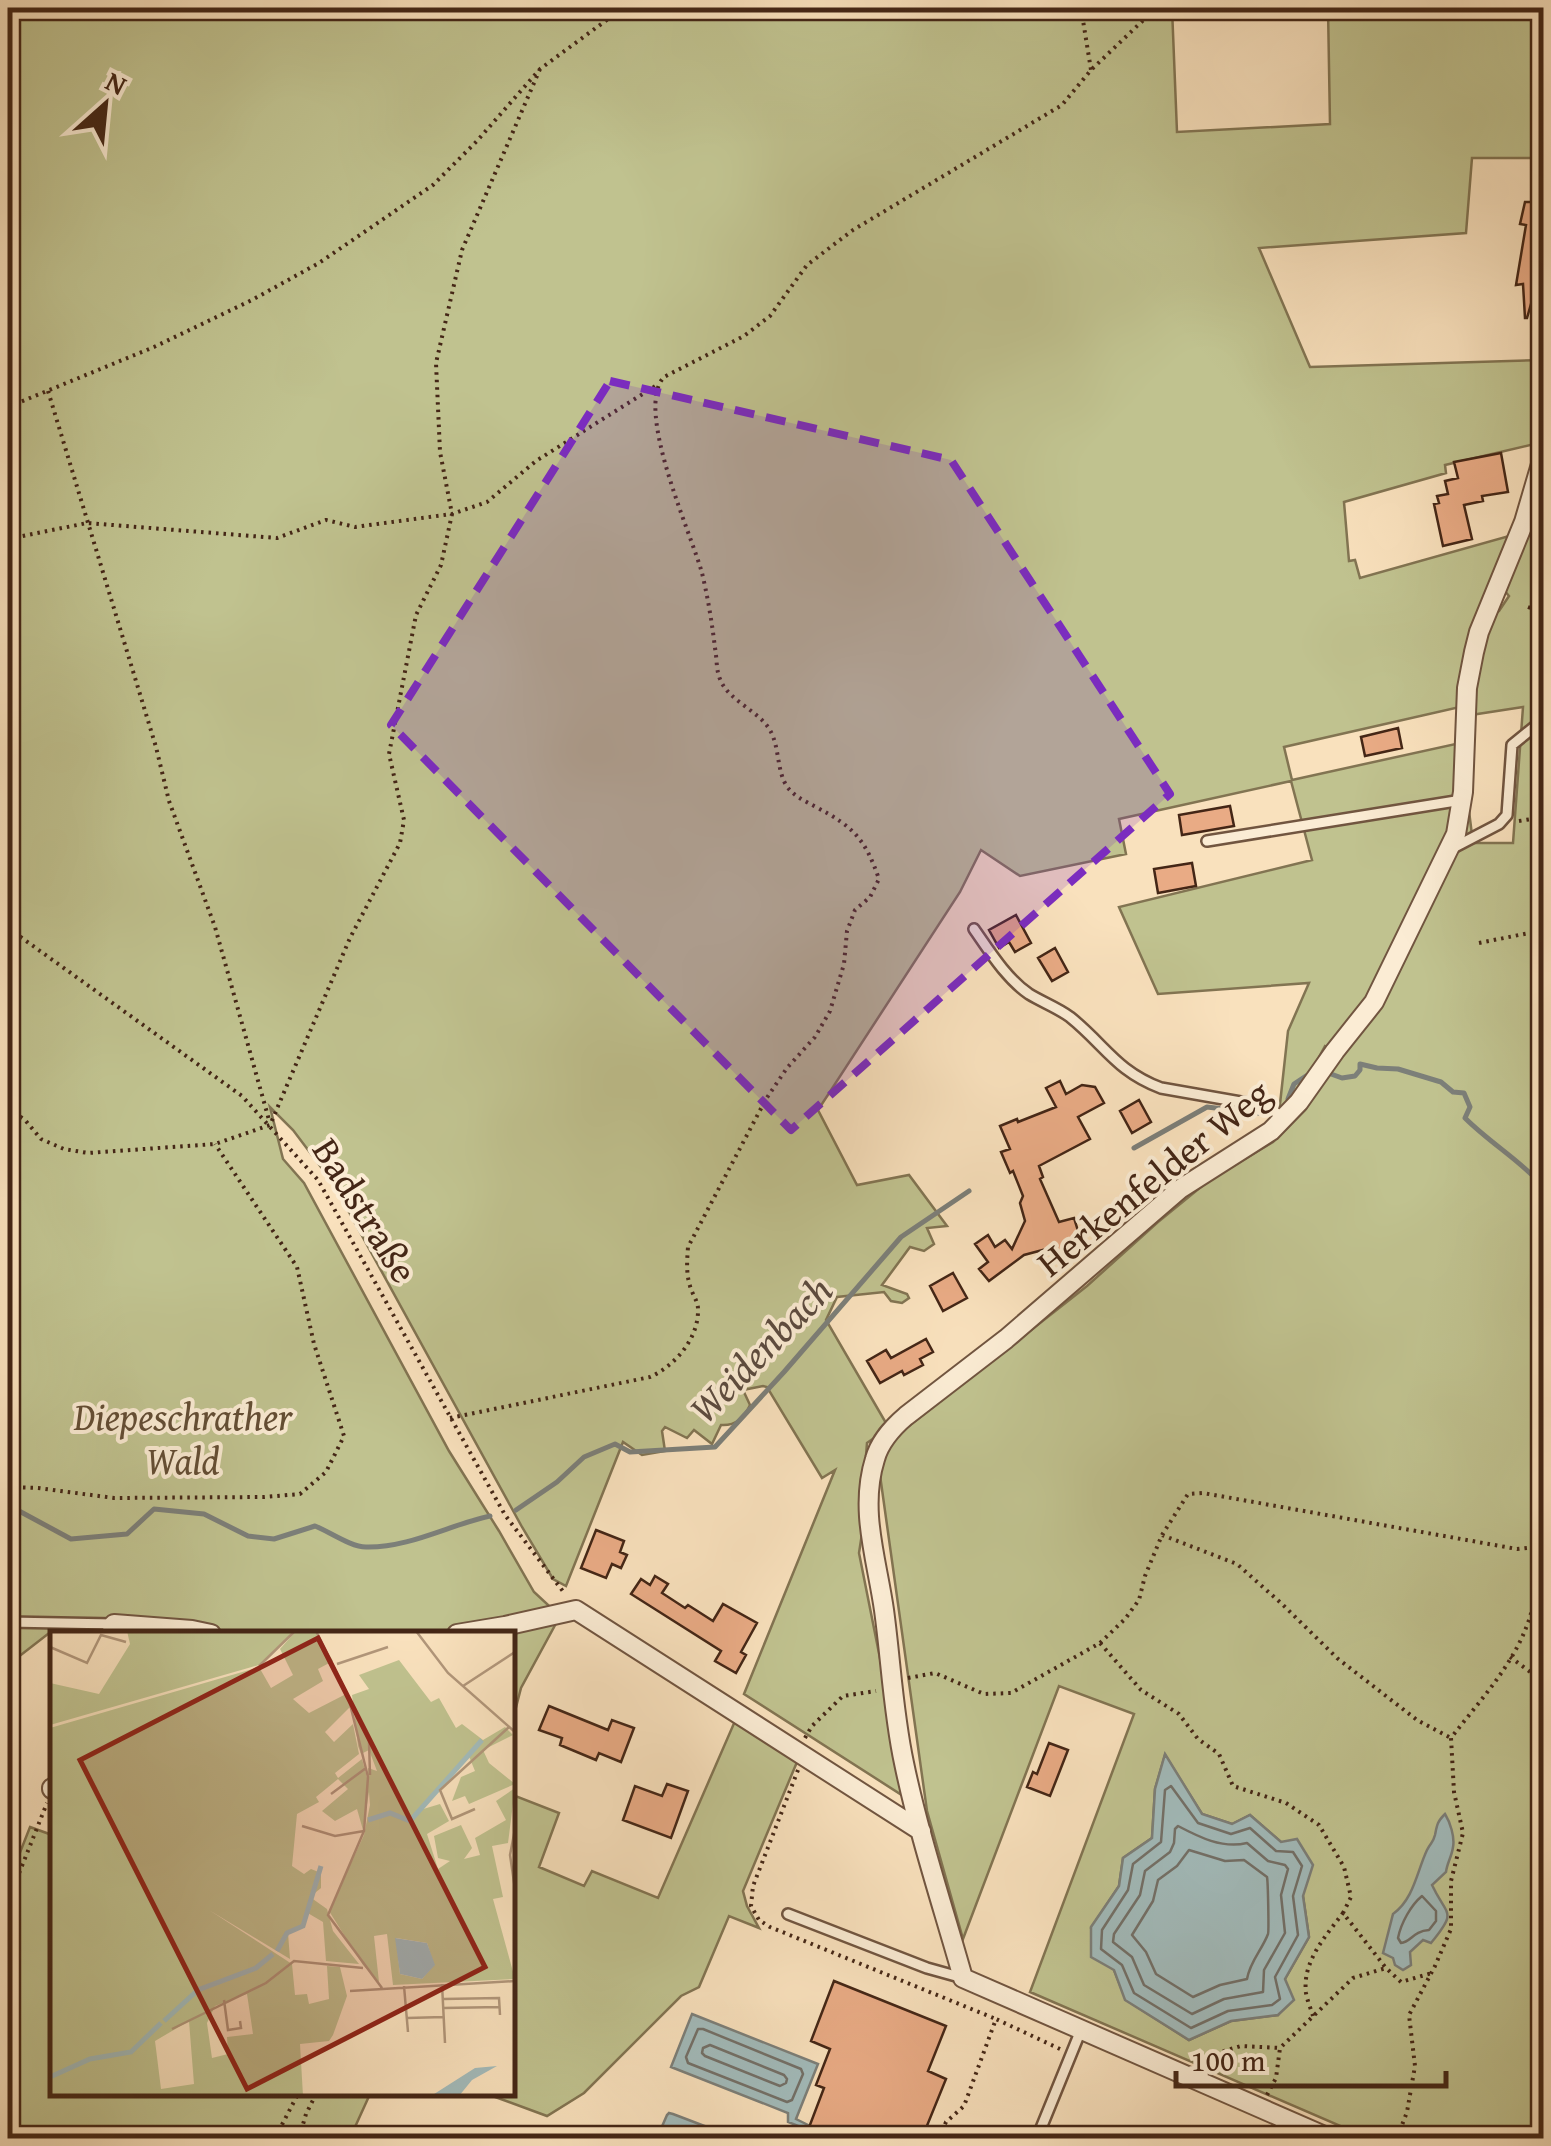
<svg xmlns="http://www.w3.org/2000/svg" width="1551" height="2146" viewBox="0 0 1551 2146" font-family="'Gentium Book Plus',serif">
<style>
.green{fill:#c0c28f;stroke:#827452;stroke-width:2.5;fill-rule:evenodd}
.water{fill:#a2bbbb;stroke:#7c7f79;stroke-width:2.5}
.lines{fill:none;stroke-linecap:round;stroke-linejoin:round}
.shore{stroke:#737068;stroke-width:2.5}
.stream{stroke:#7c7f79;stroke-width:5}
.building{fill:#e9ab85;stroke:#442616;stroke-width:2.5}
.lane-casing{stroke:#715540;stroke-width:14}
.street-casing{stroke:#715540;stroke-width:22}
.path{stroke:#442616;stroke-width:4;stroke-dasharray:2.5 5;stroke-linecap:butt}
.lane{stroke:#fbecd4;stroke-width:9}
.street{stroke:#fbecd4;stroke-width:18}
.marked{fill:#7b2cbf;fill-opacity:0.2;stroke:#7b2cbf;stroke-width:8;stroke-dasharray:20 12;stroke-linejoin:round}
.labels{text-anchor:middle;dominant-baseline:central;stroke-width:8;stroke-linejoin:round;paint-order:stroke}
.street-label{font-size:38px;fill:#442616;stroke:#fbecd4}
.park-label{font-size:38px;font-style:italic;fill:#634d34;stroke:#fbecd4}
.water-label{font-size:40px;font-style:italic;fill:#5c4b3f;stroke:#fbecd4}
.inset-river{fill:none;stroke:#a2bbbb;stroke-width:5}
.inset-road{fill:none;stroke:#b1967a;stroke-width:2.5}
.view{fill:#8f2418;fill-opacity:0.15;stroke:#8f2418;stroke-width:5}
.inset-edge{fill:none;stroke:#442616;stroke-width:5}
</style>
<rect width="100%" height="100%" fill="#f9e1bd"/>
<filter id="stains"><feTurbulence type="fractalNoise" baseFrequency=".002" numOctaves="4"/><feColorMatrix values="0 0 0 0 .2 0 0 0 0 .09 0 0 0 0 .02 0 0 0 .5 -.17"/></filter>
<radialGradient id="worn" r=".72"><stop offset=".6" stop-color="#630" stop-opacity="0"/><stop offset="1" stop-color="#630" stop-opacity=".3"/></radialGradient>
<path class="green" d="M8,8H1172L1177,132L1330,124L1328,8H1543V158H1472L1466,233L1259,248L1310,367L1543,360V424L1539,443L1445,465L1446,473L1344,502L1349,561L1355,560L1360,578L1509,536L1460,707L1284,747L1292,780L1460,743L1450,833L1370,995L1330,1048L1325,1046L1298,1096L1279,1113L1288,1031L1309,983L1158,994L1119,907L1312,860L1291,781L1119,819L1126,854L1020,876L981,850L960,892L818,1110L857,1185L909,1175L947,1226L927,1228L934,1244L924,1251L910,1247L882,1285L907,1294L909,1298L902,1303L891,1301L884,1292L837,1297L826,1320L886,1423L877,1436L867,1443L863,1493V1527L859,1553L908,1799L744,1694L835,1470L822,1478L767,1387L763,1386L743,1390L750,1405C744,1418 736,1426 721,1425L712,1444L694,1430L687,1438L665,1427L662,1431L665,1451L642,1455L623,1442L566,1586L553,1579L522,1527L333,1183L293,1130L270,1107L283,1159L304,1183L449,1451L499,1531L534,1592L560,1616L521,1688L513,1719L512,1634H84L53,1630L8,1665Z
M1543,470V2138H1368L1030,1992L1134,1714L1059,1686L963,1939L927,1811L879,1468L891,1440L1087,1286L1158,1222L1207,1182L1273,1142L1305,1110L1340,1056L1468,803L1473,843H1513L1523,707L1471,715L1472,690L1490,616L1499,611L1509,596L1504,590ZM1165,1755L1202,1814L1232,1824L1250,1815L1281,1842L1303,1896L1309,1937L1285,1979L1278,2015L1231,2021L1189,2040L1126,2000L1114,1970L1091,1928L1119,1886L1123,1858L1152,1838L1155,1789Z
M735,1721L797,1762L743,1891L747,1906L759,1928L729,1916L699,1987L681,1996L584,2093L547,2116L487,2094H512L513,1795L559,1813L539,1867L584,1886L592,1871L658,1898Z
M30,1827L52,1835V2094H370L350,2138H8V1883Z"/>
<path class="water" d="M1165,1754L1202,1814L1232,1824L1250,1815L1281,1842L1297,1839L1313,1865L1303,1896L1309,1937L1285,1979L1294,2000L1278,2015L1231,2021L1189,2040L1125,2000L1114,1970L1091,1957V1927L1119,1886L1123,1858L1152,1838L1155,1789Z
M1445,1814C1450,1822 1455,1837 1453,1847C1452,1856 1447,1863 1446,1872L1432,1885C1447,1917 1458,1910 1431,1943L1423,1940L1410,1952L1411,1965L1403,1970L1395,1965L1393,1958L1383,1953L1393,1914C1414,1899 1417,1871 1427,1850C1431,1842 1433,1843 1435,1835C1437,1825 1437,1822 1445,1814Z
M692,2014L818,2064L796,2119L810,2126L808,2130L788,2122V2113L671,2067Z
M669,2113L673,2114L736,2138H657L667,2115Z"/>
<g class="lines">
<path class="shore" d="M1171,1786L1198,1823L1231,1834L1250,1828L1276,1851L1293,1852L1302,1866L1293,1896L1298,1935L1275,1977L1280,1999L1272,2005L1228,2011L1191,2028L1134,1993L1122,1965L1101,1949L1102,1930L1128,1890L1133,1864L1161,1842L1165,1790Z
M1178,1826C1199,1837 1222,1849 1247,1843L1268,1861L1285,1865L1288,1869L1281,1895L1285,1933L1264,1970L1263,1992L1224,1999L1192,2014L1144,1985L1132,1957L1113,1942L1114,1934L1140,1895L1145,1871L1170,1852L1174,1843L1175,1829Z
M1189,1850L1225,1861L1244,1860L1267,1877C1268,1882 1269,1931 1268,1934C1262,1950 1250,1961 1247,1979L1220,1985L1193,1997L1156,1974L1146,1952L1132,1935L1153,1901L1158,1880L1177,1866Z
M1422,1896L1436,1911V1921L1429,1930C1413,1931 1411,1942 1401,1943L1398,1938C1401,1923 1411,1905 1422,1896Z
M698,2029H703L801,2069L803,2074L792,2100L787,2102L688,2063L686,2057Z
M710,2045L784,2075L787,2079L786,2083L780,2086L705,2056L702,2053L703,2048Z"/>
<path class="stream" d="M1331,1074L1342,1078L1355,1076L1360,1070V1064L1377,1068L1398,1069L1441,1082L1453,1092L1464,1093L1470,1107L1465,1118C1490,1143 1521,1161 1544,1187
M1288,1099L1294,1084L1306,1076
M1134,1148L1207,1107L1266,1114
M8,1505L71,1539L127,1534L154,1509L204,1514L248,1536L274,1539L315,1526C330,1532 351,1547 366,1547C409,1548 449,1525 490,1516
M516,1510L557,1482L584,1457L615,1444L630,1452L715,1447L784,1372L901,1237L969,1191"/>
</g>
<path class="building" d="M1525,202H1541L1536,227L1544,228V258L1527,318H1525L1523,284L1516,285L1526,225L1520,224Z
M1501,453L1508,492L1482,496L1483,501L1464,505L1472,539L1443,546L1434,504L1439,503L1437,496L1448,494L1445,481L1458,478L1454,462Z
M1398,728L1402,748L1365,756L1361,737Z
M1230,806L1234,826L1182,835L1179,815Z
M1192,863L1196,886L1158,893L1154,869Z
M1016,915L1031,943L1015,952L1009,942L999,948L989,930Z
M1055,948L1068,972L1052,981L1038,958Z
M1060,1081L1066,1094L1082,1085L1095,1087L1104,1103L1078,1117L1090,1139L1039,1166L1043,1177L1040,1179L1059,1222L1074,1218L1082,1244L1052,1254L1050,1248L1024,1255L989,1281L979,1269L988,1262L975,1244L988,1235L995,1247L1005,1240L1012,1249L1025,1221L1020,1203L1023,1196L1013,1171L1010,1173L1001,1152L1010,1149L1000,1126L1017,1119L1018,1122L1056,1107L1046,1088Z
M1139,1100L1151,1122L1132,1133L1120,1111Z
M953,1273L967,1298L943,1311L930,1286Z
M926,1339L933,1352L920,1359L923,1365L904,1375L902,1371L880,1383L867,1361L886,1350L891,1358Z
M596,1530L624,1541L620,1552L627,1555L621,1568L612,1564L606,1578L581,1568Z
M655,1576L668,1584L662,1593L685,1608L688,1605L713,1621L723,1604L757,1623L741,1652L746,1655L736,1673L715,1661L721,1651L631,1594L641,1579L650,1585Z
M549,1706L608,1730L612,1720L634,1728L621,1762L599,1753L596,1760L560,1745L562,1738L539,1730Z
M1049,1743L1068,1750L1050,1796L1027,1787L1033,1772L1037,1774Z
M667,1784L688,1791L671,1838L623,1820L635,1786L662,1796Z
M834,1981L946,2026L928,2071L946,2079L922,2138H805L824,2088L816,2085L830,2049L811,2041Z"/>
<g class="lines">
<g class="lane-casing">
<path id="lane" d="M1207,841L1462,800
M1451,849L1499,824L1507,815L1512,745L1544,719
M974,929C990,952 1006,978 1029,994C1042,1002 1058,1008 1070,1017C1105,1045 1116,1071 1161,1088L1269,1107L1284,1119
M8,1622L114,1624
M788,1914L927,1968L963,1978
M1037,2138L1081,2030
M1275,2138L1283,2119"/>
</g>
<g class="street-casing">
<path id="street" d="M111,1634L114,1624L192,1630L211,1634
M457,1634L505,1626L576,1610L921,1831
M52,1789V1788
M1329,2138L963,1978C943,1907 919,1835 904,1763C893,1712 891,1661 884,1610C877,1560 859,1510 875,1459C880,1441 892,1428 906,1416L1006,1339L1180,1189L1271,1131L1299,1102L1335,1051L1374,1002L1456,834L1463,792L1467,688L1474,652L1479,632L1524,522L1544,454"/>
</g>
<path class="path" d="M1081,8L1091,70
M48,391L156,747L169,801L215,927L269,1120
M8,407L154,347L252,300L319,263L433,185L477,141L540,69L623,8
M8,539L87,523L277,538L326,520L355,527L452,514L487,502L536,461L657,385
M1528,607L1544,613
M1519,821L1544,817
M8,928L242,1096L318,1180L505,1515L565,1594
M1479,943L1544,930
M8,1108L25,1120L41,1139L64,1149L88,1153L215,1144L270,1125L350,938L400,843L404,820L389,754L416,615L441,565L452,514L440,452L436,363L462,250L540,69
M450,1418L650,1377C675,1366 699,1338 698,1309C698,1301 692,1294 690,1286C686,1273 687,1261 688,1247L766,1099L787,1068L815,1037L830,1011L844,964L847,931L855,910L870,897L879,879C865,839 854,827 816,807C805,801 793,796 786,785C776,768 780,744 768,727C755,709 728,700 720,679C716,670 717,658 715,648C712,623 708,598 702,573C691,533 634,409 664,377L744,336L770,316L807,265L853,230L1062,105L1091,70L1156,8
M8,1487L38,1488L114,1498L264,1497L300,1494L326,1472L344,1436L314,1344L297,1267L215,1144
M1162,1535L1188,1494L1203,1493L1517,1549L1544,1546
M1100,1643L1125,1619L1139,1600L1145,1576L1162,1535L1237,1564L1282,1604L1337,1658L1417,1720L1451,1738
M1510,1657L1544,1682
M908,1678L935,1673L984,1694L1011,1693L1100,1643L1141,1690L1179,1714L1198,1739L1219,1754L1233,1786L1286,1803L1319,1825L1344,1867L1351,1897L1343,1913L1386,1968L1401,1982L1432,1973
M805,1738L812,1726L843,1696L876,1691
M798,1770L753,1886L751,1906L759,1920L770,1927L996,2019
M8,1901L47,1803
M1313,2016C1311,2009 1307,2000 1306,1993C1302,1961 1326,1936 1343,1913
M1195,2062L1204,2057L1241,2046L1280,2048
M1267,2095L1276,2078L1280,2048L1353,1978L1386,1968
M275,2138L298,2094
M299,2138L306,2114L316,2094
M939,2138L946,2122L964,2106L996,2019L1060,2049
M1397,2138L1407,2112L1415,2066L1409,2015L1435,1966L1451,1929V1881L1463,1833L1454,1792L1451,1738C1477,1704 1510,1669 1526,1628C1533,1611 1535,1593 1544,1576"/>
<use href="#lane" class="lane"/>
<use href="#street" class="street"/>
</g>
<path class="marked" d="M610,381L951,460L1170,794L791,1130L391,725Z"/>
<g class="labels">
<g class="street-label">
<text transform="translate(1153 1177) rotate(-39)">Herkenfelder Weg</text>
<text transform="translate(366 1210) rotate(58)">Badstraße</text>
</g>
<g class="park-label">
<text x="183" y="1416">Diepeschrather<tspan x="183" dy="44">Wald</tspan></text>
</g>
<g class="water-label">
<text transform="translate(760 1349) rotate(-46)">Weidenbach</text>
</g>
</g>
<g transform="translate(50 1631)">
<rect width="465" height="465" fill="#f9e1bd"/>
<path d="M77,0H244L209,34L0,94V52L49,63L80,13ZM246,0H265L283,30L268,38L273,50L243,68L259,82L296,63L300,76L275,101L284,111L303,93L309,123L285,142L288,147L312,128L318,150V137L327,140L319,119L311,123L308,115L302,64L319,58L309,44L349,29L381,71L389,67L406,97L412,93L433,109L455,96L463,104L433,119L439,132L465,153L419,173L415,165L402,170L411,146L425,140L418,123L370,179L390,173L399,190L377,203L388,238L400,230L388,227L384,205L411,194L422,217L414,228L430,224L425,207L456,189L446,170L465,157L458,212L442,215L453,266L443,268L465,348L343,354L337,303L324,305L329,351L313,334L279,280L314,204L320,174L319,161L313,199L307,178L285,190L272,180L298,158L288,148L266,166L269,171L247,183L242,235L254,243L261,238L271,242V257L260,266L277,278L283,300L309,333L276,330L273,291L256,281L252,294L238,302L240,328L159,279L242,333L245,364L257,363L259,373L279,368L277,335L290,336L297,365L283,404L279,410L250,413L253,465H0V97L209,36L221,57L243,44L230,18ZM346,307L377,312L384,334L372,348L350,343ZM197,363L203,403L177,406L178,423L162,427L157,392L165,375ZM139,390L144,453L111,458L105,410Z" fill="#c0c28f" fill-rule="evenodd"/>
<path d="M345,307L377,312L385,334L372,348L350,343ZM447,435L422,449L409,465H381L425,437Z" fill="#a2bbbb"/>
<path class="inset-river" d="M318,189L340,182L360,190L432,109M227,320L237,302L253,295L271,235M114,390L148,359L206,337L223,323M0,446L40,428L81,421L111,392"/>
<path class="inset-road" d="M266,0L298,65L318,146L314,200L278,284L332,357M366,0L398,42L465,101M0,16L37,32L51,4L76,11M287,33L338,16M209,35L245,0M413,55L465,21M319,110L320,144M281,163L316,137M425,178L402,188L390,159L459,96M252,195L285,205L314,200M465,198L460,224L465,258M392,353L395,412M354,355L358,401M300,360L465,350M393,368L449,367L450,384M174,369L178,399L191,397L190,390M393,377L450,376M357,387L394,386M122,398L216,352L244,330L313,337"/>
<path class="view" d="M268,7L435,336L197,458L30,129Z"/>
<rect width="465" height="465" class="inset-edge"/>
</g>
<rect width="1551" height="2146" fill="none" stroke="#f9e1bd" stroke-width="40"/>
<rect x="10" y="10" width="1531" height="2126" fill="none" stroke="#442616" stroke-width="5"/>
<rect x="20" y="20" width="1511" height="2106" fill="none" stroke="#442616" stroke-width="2.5"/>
<g transform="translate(105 105) rotate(27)" stroke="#fbecd4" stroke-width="8" paint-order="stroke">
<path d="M0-8L18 38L0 25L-18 38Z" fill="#442616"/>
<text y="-15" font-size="28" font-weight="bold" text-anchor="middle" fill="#442616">N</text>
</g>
<path d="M1176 2071v15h270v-15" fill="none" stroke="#442616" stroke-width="5"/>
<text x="1191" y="2071" font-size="30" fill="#442616" stroke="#fbecd4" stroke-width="8" paint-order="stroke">100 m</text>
<rect width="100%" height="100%" filter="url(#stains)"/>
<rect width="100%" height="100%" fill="url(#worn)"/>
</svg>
